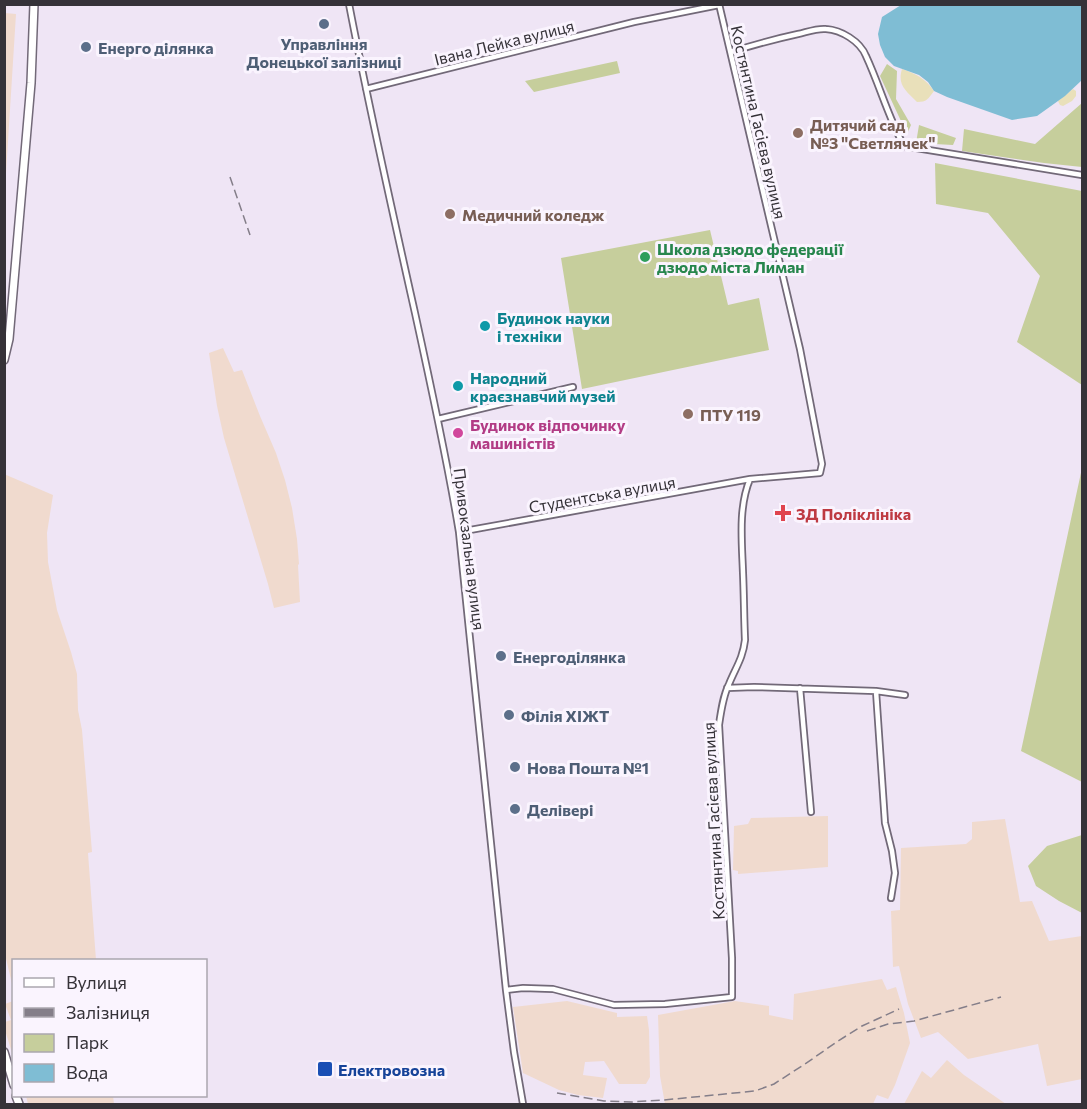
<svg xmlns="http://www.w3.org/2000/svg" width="1087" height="1109" viewBox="0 0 1087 1109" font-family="Commissioner,sans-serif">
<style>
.industrial{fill:#f0dace}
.green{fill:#c6ce9c}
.sand{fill:#e9e0ba}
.water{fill:#7fbdd4}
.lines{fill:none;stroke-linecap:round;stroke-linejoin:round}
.minor-casing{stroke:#726978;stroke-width:8}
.secondary-casing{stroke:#726978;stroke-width:10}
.minor{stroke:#fff;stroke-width:4.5}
.secondary{stroke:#fff;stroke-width:7}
.rail{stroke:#847e89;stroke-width:1.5;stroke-dasharray:9 4.5;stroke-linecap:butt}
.service-dot{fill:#5c6f8a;stroke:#faf4fe;stroke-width:2}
.education-dot{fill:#8d6e63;stroke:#faf4fe;stroke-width:2}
.leisure-dot{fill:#2e9e5b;stroke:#faf4fe;stroke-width:2}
.culture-dot{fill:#0f9aa8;stroke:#faf4fe;stroke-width:2}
.hotel-dot{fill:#d1479c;stroke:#faf4fe;stroke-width:2}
.health-dot{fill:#e0444e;stroke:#faf4fe;stroke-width:2}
.transit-dot{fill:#1a4fb4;stroke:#faf4fe;stroke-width:2}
.labels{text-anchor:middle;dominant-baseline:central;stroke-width:6;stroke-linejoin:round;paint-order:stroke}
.street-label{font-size:16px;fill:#353238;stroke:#faf4fe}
.service-label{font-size:16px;font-weight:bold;fill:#4e5e75;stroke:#faf4fe;text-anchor:start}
.education-label{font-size:16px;font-weight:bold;fill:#785e54;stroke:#faf4fe;text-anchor:start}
.leisure-label{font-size:16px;font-weight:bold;fill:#27864d;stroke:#faf4fe;text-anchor:start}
.culture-label{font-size:16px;font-weight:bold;fill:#0d838f;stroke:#faf4fe;text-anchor:start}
.hotel-label{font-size:16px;font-weight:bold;fill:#b23c85;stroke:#faf4fe;text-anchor:start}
.health-label{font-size:16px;font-weight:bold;fill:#be3a42;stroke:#faf4fe;text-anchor:start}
.transit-label{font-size:16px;font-weight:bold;fill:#164399;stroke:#faf4fe;text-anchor:start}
</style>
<rect width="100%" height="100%" fill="#efe5f5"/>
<path class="industrial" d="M5,13L16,14L5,189L4,13Z
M223,348L234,372L242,370L260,416L276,453L285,480L292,508L297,539L299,564L298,565L300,602L274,608L268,584L224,438L217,406L209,353Z
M4,474L53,495L47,533L48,562L57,610L71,652L77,674L78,710L82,730L92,852L88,853L96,960H14L13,988L4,950Z
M828,816V867L738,874V871L733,870L734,826L748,824L751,818Z
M1005,819L1020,902L1032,901L1049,941L1082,936V1079L1047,1086L1038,1044L968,1059L938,1032L921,1038L908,1004L899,966L893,967L891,911L900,910L901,848L966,844L972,839V822Z
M882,979L887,990L896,987L904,1013L910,1043L895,1085L888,1099L877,1095L873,1104H665L660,1076L658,1015L735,1001L769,1006V1015L793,1020L794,994Z
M13,1001H14L13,1056L4,1027L5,1022L11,1020L5,1004Z
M567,1001L617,1013V1017L647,1016L649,1030L650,1077L646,1084H619L604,1061L585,1062L583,1075L607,1078L603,1098L578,1095L559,1090L523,1073L513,1007Z
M947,1060L964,1075L1006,1104H904L922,1071L931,1078Z
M26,1096H113L114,1104H28Z"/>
<path class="green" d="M617,61L620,73L534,92L525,81Z
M887,64L897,71L896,99L911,125L907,134L880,76Z
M1082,103V167L1044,163L962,151L964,129L1035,144Z
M919,125L956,138L953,145L916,143Z
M935,163L1082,191V385L1017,342L1040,276L988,213L936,204Z
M710,230L728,305L759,298L769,350L582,389L561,258Z
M1082,468V782L1021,751Z
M1082,835V913L1059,901L1036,886L1028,866L1047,846Z"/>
<path class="sand" d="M902,69C916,74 925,78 934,91C928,99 927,102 917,102C906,91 897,85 902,69Z
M1073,89L1076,91V96L1072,101L1063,106L1060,105L1058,101Z"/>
<path class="water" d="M901,5H1082V80L1065,96L1037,116L1012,120L947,97L934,91L928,82L919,75L894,66L885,57L880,45L878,34L882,17Z"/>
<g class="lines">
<g class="minor-casing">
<path id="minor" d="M349,4C369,108 392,210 415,313C431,386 447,459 459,532L506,990L514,1052L523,1104
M731,52C753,45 775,39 798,34C807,32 817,28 826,29C841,30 860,41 866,56C880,86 888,117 904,146L1082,175
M366,89L634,22L719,5
M438,419L573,387
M459,532L750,479
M727,688L754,687L876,691L905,695
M800,688L811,812
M876,691L885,823L892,851L895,873L891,898
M506,990L523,988L553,989L614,1005L665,1004L732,997V958L719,725C721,711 723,696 729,684C736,667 743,658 745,640C744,617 744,595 743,573C742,542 738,508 750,479L820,473L822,464L800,349L719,4"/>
</g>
<g class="secondary-casing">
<path id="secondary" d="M4,360L9,339L31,83L34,4
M4,1052L14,1085
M16,1096L19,1104"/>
</g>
<use href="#minor" class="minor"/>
<use href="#secondary" class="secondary"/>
<path class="rail" d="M230,177L250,235
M867,1031L888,1024L914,1021L1001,997
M557,1093L604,1101L631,1102L664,1100L755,1091L774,1084L805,1064L838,1041L862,1026L899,1009"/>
</g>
<g class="service-dot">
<circle cx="324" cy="24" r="6"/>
<circle cx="86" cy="47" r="6"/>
<circle cx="501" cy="656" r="6"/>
<circle cx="509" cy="715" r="6"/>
<circle cx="515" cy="767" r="6"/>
<circle cx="515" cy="809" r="6"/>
</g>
<g class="education-dot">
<circle cx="798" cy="133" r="6"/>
<circle cx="450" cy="214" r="6"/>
<circle cx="688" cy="414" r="6"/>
</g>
<circle class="leisure-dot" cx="645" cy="257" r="6"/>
<g class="culture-dot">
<circle cx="485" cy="326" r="6"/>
<circle cx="458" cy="386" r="6"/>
</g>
<circle class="hotel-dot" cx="458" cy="433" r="6"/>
<path class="health-dot" d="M780 504h6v6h6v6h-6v6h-6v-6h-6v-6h6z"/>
<rect class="transit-dot" x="317" y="1061" width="16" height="16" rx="3"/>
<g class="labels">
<g class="street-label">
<text transform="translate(504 42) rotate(-14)">Івана Лейка вулиця</text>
<text transform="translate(759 122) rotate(77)">Костянтина Гасієва вулиця</text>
<text transform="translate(602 494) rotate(-10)">Студентська вулиця</text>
<text transform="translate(470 549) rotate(83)">Привокзальна вулиця</text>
<text transform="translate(713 821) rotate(-93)">Костянтина Гасієва вулиця</text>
</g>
<g class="service-label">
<text x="324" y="43" text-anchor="middle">Управління<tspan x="324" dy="18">Донецької залізниці</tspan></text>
<text x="98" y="47">Енерго ділянка</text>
<text x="513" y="656">Енергоділянка</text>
<text x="521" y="715">Філія ХІЖТ</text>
<text x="527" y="767">Нова Пошта №1</text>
<text x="527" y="809">Делівері</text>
</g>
<g class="education-label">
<text x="810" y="124">Дитячий сад<tspan x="810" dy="18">№3 "Светлячек"</tspan></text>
<text x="462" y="214">Медичний коледж</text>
<text x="700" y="414">ПТУ 119</text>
</g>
<g class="leisure-label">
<text x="657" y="248">Школа дзюдо федерації<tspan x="657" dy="18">дзюдо міста Лиман</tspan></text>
</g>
<g class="culture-label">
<text x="497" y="317">Будинок науки<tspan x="497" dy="18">і техніки</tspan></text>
<text x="470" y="377">Народний<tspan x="470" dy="18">краєзнавчий музей</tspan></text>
</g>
<g class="hotel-label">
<text x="470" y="424">Будинок відпочинку<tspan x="470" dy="18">машиністів</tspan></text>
</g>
<g class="health-label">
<text x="796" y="513">ЗД Поліклініка</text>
</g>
<g class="transit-label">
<text x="338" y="1069">Електровозна</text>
</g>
</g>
<rect width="1087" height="1109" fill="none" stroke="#353238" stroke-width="12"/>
<rect x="12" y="959" width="195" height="138" fill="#faf4fe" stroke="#aba6af" stroke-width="1.5"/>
<rect x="24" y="978" width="30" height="9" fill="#ffffff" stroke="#aba6af" stroke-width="1.5"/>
<text x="66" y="989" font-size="18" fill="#353238">Вулиця</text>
<rect x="24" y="1008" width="30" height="9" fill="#847e89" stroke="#aba6af" stroke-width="1.5"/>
<text x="66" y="1019" font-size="18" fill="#353238">Залізниця</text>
<rect x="24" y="1034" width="30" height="18" fill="#c6ce9c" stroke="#aba6af" stroke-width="1.5"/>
<text x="66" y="1049" font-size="18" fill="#353238">Парк</text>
<rect x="24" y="1064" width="30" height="18" fill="#7fbdd4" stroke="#aba6af" stroke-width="1.5"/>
<text x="66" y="1079" font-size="18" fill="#353238">Вода</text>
</svg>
